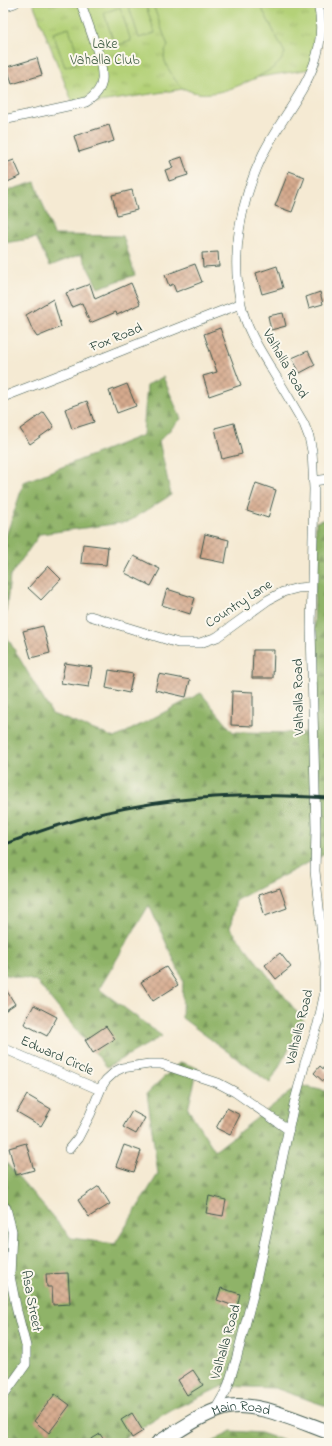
<svg xmlns="http://www.w3.org/2000/svg" width="332" height="1446" viewBox="0 0 332 1446" font-family="'Indie Flower',sans-serif">
<style>
.forest{fill:url(#forest-firs);stroke:#57784e}
.park{fill:url(#park-tufts);stroke:#6a8756}
.pitch{fill:#b4d178;stroke:#6a8756}
.building{fill:url(#building-cross-hatch)}
.lines{fill:none;stroke-linecap:round;stroke-linejoin:round}
.street-casing{stroke:#3f574c;stroke-width:10}
.primary-casing{stroke:#3f574c;stroke-width:16}
.street{stroke:#fff;stroke-width:9}
.primary{stroke:#fff;stroke-width:14}
.rail{stroke:#1f3d34;stroke-width:3}
.labels{text-anchor:middle;dominant-baseline:central;stroke-width:4;stroke-linejoin:round;paint-order:stroke}
.park-label{font-size:14px;fill:#3d5b42;stroke:#fbf7ec}
.street-label{font-size:14px;fill:#1f3d34;stroke:#fbf7ec}
</style>
<defs>
<pattern id="forest-firs" width="22" height="20" patternUnits="userSpaceOnUse"><rect width="22" height="20" fill="#8fb368"/><path d="M5 1l3.5 6h-7zM16 11l3.5 6h-7z" fill="#749356"/></pattern>
<pattern id="park-tufts" width="24" height="20" patternUnits="userSpaceOnUse"><rect width="24" height="20" fill="#b4d178"/><path d="M3 7l-1-3M5 7V3M7 7l1-3M15 17l-1-3M17 17v-4M19 17l1-3" fill="none" stroke="#9ab468"/></pattern>
<pattern id="building-cross-hatch" width="8" height="8" patternUnits="userSpaceOnUse"><rect width="8" height="8" fill="#d6aa8e"/><path d="M0 0l8 8M0 8l8-8" fill="none" stroke="#ad8c75"/></pattern>
</defs>
<rect width="100%" height="100%" fill="#fbf7ec"/>
<filter id="ink" filterUnits="userSpaceOnUse"><feTurbulence type="fractalNoise" baseFrequency=".025" numOctaves="2"/><feDisplacementMap in="SourceGraphic" scale="8" xChannelSelector="R" yChannelSelector="G"/><feConvolveMatrix kernelMatrix="1 2 1 2 8 2 1 2 1" color-interpolation-filters="sRGB"/></filter>
<filter id="wash" filterUnits="userSpaceOnUse"><feTurbulence type="fractalNoise" baseFrequency=".012" numOctaves="4" result="noise"/><feDisplacementMap in="SourceGraphic" scale="16" xChannelSelector="R" yChannelSelector="G"/><feGaussianBlur stdDeviation="0.9" result="paint"/><feColorMatrix in="noise" values="0 0 0 0 0 0 0 0 0 0 0 0 0 0 0 0 0 1.4 0 .05"/><feComposite in="paint" operator="in"/></filter>
<g filter="url(#wash)">
<rect width="100%" height="100%" fill="#f5ead3"/>
<path class="forest" d="M35,182L54,235L123,236L135,275L98,288L81,254L50,266L36,238L4,243L3,242V192Z
M163,377L181,419L159,441L171,495L128,522L40,534L10,576L4,632L52,714L115,738L201,693L233,732L312,733L316,522L329,518V852L236,900L230,928L304,1021L270,1083L182,1018L183,980L149,905L99,989L162,1036L107,1067L36,981L3,974V545L24,482L143,435L147,385Z
M180,1062L198,1068L188,1109L215,1151L299,1085L329,1092V1407L275,1388L223,1386L169,1411L117,1443H3V1159L71,1238L115,1244L158,1174L147,1093Z
M231,1431L261,1433L291,1443H211Z"/>
<path class="park" d="M33,3H318L317,68L74,106Z"/>
<path class="pitch" d="M132,3H145L155,33L139,38L128,4Z
M157,3H259L285,53C283,56 282,60 279,63C272,70 264,73 256,78C234,88 206,101 183,88C177,84 172,75 168,68C164,61 162,53 168,46L153,5Z
M120,7L131,41L115,46L104,13Z
M69,28L80,62L65,67L53,33Z"/>
<g id="blocks">
<path class="building" d="M37,58L42,75L12,84L7,67Z
M109,125L114,141L79,152L74,136Z
M182,157L188,175L169,181L165,170L173,168L170,161Z
M14,160L21,176L3,184V164Z
M289,171L305,177L292,212L275,206Z
M132,190L137,210L117,215L112,195Z
M218,252L219,266L203,267L202,253Z
M195,264L202,282L176,292L173,284L169,286L165,275Z
M277,266L283,288L262,294L256,273Z
M131,283L140,304L117,315L116,312L90,323L82,303L72,307L66,293L90,284L95,299Z
M320,292L323,304L309,308L306,297Z
M53,299L61,327L37,337L33,331L26,315Z
M283,313L286,326L271,330L268,316Z
M220,328L241,385L209,396L203,376L217,372L204,334Z
M308,351L315,365L300,373L292,358Z
M127,384L136,406L117,413L109,391Z
M87,401L94,422L72,429L65,409Z
M44,412L54,427L30,444L20,429Z
M234,423L242,454L222,459L215,428Z
M256,483L276,490L268,518L247,511Z
M205,534L229,540L225,563L200,558Z
M83,544L108,547L106,565L81,563Z
M134,556L160,569L151,586L125,573Z
M48,566L61,579L41,600L28,588Z
M167,589L195,598L190,614L162,605Z
M43,626L50,653L31,658L23,631Z
M253,650H274L273,678H252Z
M65,663L92,667L89,687L61,683Z
M109,670L133,674L129,693L106,688Z
M159,674L190,680L186,697L155,690Z
M232,691L253,692V726L231,725Z
M280,888L287,908L265,916L258,895Z
M280,953L291,967L276,979L265,965Z
M166,967L178,985L153,1001L141,982Z
M3,985L15,1004L3,1012Z
M34,1005L57,1017L47,1036L24,1024Z
M106,1026L115,1039L93,1053L85,1040Z
M320,1066L329,1074V1078L325,1083L314,1073Z
M27,1095L51,1109L41,1126L17,1112Z
M227,1108L240,1115L230,1135L216,1128Z
M132,1111L145,1118L136,1134L123,1127Z
M26,1143L34,1170L16,1175L9,1148Z
M124,1145L141,1151L134,1172L116,1166Z
M99,1186L110,1204L89,1217L78,1200Z
M209,1196L226,1200L223,1216L206,1213Z
M68,1273L70,1304L53,1305L52,1287H47L46,1274Z
M221,1288L240,1294L237,1307L217,1300Z
M193,1370L203,1385L187,1395L178,1380Z
M55,1394L70,1405L49,1433L34,1421Z
M132,1413L143,1431L132,1438L121,1420Z
M100,1434L106,1443H85Z"/>
</g>
</g>
<g filter="url(#ink)">
<use href="#blocks" fill-opacity="0" stroke="#3f574c" stroke-width="1"/>
<g class="lines">
<g class="street-casing">
<path id="street" d="M3,7L15,3
M3,120L86,102C94,97 101,90 102,80C104,61 87,23 81,3
M3,397C82,367 161,334 240,304
M313,481L329,479
M90,616L178,643H200L217,637L268,600L283,592L298,588L311,587
M3,1048L100,1090
M69,1149L78,1138L90,1115L102,1086L106,1080L116,1071L122,1068L149,1064H161L218,1083L235,1092L289,1130
M3,1206L6,1208L12,1231L10,1276L17,1311L26,1346V1364L3,1396
M214,1412L227,1389L236,1360L253,1295L294,1104L305,1063L318,1024L324,996L325,963L315,871L316,829L311,629L314,489L312,451L309,437L304,424C294,407 285,391 275,375C261,352 246,330 241,304C230,254 241,200 263,154C289,102 332,67 318,3"/>
</g>
<g class="primary-casing">
<g id="primary">
<path id="s1" d="M158,1443C179,1431 200,1415 223,1408C252,1399 300,1422 329,1432"/>
</g>
</g>
<use href="#street" class="street"/>
<use href="#primary" class="primary"/>
<path class="rail" d="M3,845C65,820 134,803 201,798C244,794 286,795 329,798"/>
</g>
</g>
<g class="labels">
<g class="park-label">
<text x="105" y="44">Lake<tspan x="105" dy="16">Vahalla Club</tspan></text>
</g>
<g class="street-label">
<text transform="translate(116 338) rotate(-22)">Fox Road</text>
<text transform="translate(285 364) rotate(60)">Valhalla Road</text>
<text transform="translate(239 604) rotate(-33)">Country Lane</text>
<text transform="translate(299 697) rotate(-91)">Valhalla Road</text>
<text transform="translate(300 1027) rotate(-76)">Valhalla Road</text>
<text transform="translate(57 1056) rotate(24)">Edward Circle</text>
<text transform="translate(31 1301) rotate(79)">Asa Street</text>
<text transform="translate(226 1342) rotate(-74)">Valhalla Road</text>
<text stroke="none"><textPath href="#s1" startOffset="92">Main Road</textPath></text>
</g>
</g>
<rect width="332" height="1446" fill="none" stroke="#fbf7ec" stroke-width="16"/>
</svg>
